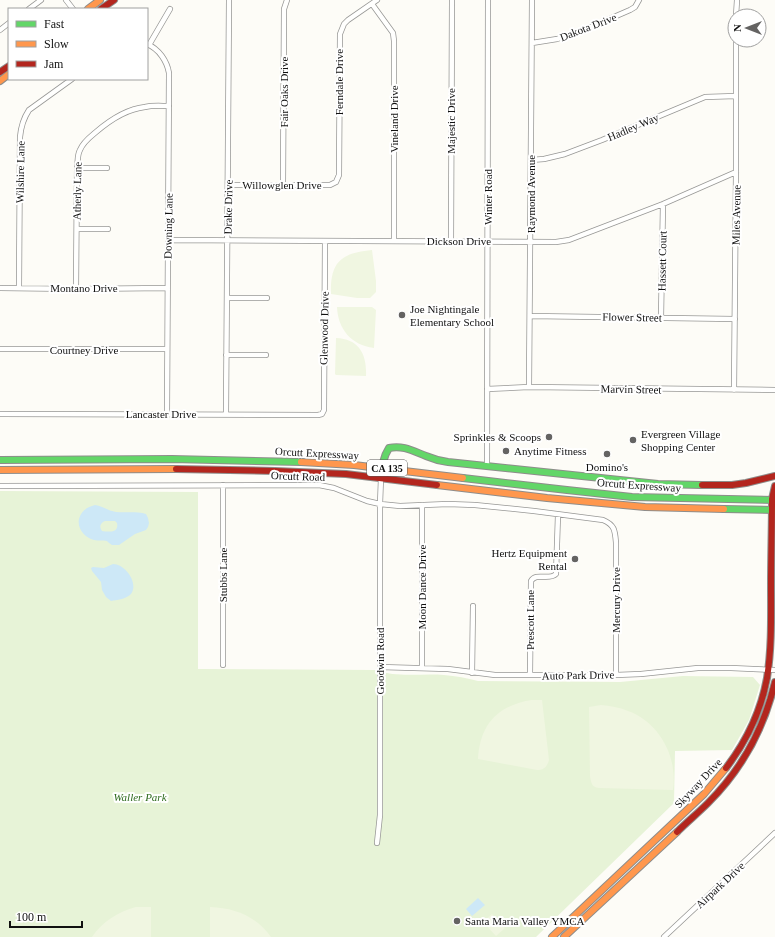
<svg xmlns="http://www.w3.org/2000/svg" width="775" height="937" viewBox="0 0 775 937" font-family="'Times New Roman',serif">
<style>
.green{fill:#e7f3d7}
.pitch{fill:#f0f6e1}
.water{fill:#cde8f7;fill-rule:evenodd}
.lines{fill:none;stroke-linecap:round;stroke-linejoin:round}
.street-casing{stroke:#979795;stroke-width:6}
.fast-casing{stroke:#8e8d8b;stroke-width:8}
.slow-casing{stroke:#8e8d8b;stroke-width:8}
.jam-casing{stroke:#8e8d8b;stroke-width:8}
.street{stroke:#fffffe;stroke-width:4.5}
.fast{stroke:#63d668;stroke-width:6}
.slow{stroke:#ff974d;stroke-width:6}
.jam{stroke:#b3261e;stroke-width:6}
.poi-dot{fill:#646362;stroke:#fff;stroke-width:1.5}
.labels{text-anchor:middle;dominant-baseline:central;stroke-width:4;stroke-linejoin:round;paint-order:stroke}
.shield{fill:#fff;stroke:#585858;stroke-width:1}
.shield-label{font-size:10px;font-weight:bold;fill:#111}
.street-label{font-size:11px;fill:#111;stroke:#fff}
.poi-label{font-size:11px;fill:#111;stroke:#fff;text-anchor:start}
.park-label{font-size:11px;font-style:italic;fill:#2f6b1f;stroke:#fff}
</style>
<rect width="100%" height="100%" fill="#fdfcf7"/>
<path class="green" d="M0,491L198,492V669L376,670C397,678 422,673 444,675C456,676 467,678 478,681L620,682L683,676L753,677L760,685L749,720L732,750L675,751L674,803L536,937H0Z"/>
<path class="pitch" d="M372,250L376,281V292L370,298H357L331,294C330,262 341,253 372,250Z
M337,307H372L376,310L374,348C351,345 338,329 337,307Z
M336,338C359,339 367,354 366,376L336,375L335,374Z
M531,700H542L549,760C547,767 544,770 537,770L478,759C480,725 497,706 531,700Z
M601,705C610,706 619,707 628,711C652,719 670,744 673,769C674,776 674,783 673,790L600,788C592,788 591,783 590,776L589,707Z
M136,907H151V937H92C103,921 118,912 136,907Z
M210,907C235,908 256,916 271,937H210Z
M492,914L505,928L496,936L483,922Z"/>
<path class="water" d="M95,505C102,506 109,511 116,512C126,513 136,511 146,514L148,518L149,523L148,527L146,530L135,534L119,545H112C110,544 108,542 107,541C103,540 98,541 94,540C85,538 77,529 79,519C81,511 87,507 95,505ZM105,521H115L117,523C119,533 109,532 102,531C99,527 100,523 105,521Z
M113,564C126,564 140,585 130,595C125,599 117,600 111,601L106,597L102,590L101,582L92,571L91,568L93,567L104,568Z
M478,898L485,905L472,916L466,909Z"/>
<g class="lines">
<g class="street-casing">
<path id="street" d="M66,0L73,9
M372,4L393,33L394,41V241
M29,9L41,0
M736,16L737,0
M0,30L9,23
M532,43L557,39L577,33L630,10L635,7L639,0
M147,44C159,49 167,61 169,73L167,414
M149,45L170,9
M531,160L544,159L565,154L602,140L705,97L736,96
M77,168H107
M283,184L284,9L287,0
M228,185H330L336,182L339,175L340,34L344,24L348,20L377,0
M77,229H108
M168,240L556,242L569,240L663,204L736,172
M451,241L452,0
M0,288L76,289L167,288
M19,288L20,137C21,126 23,119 29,110L72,79
M76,289L77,168C78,162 77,155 80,150C83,142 90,137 96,132C110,120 126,109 145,107C153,105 161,106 169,106
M227,298H267
M530,316L735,319
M661,318L663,204
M0,349H167
M226,355H266
M529,387L532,0
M487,389L529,387L775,390
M734,390L736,172V40
M0,414L318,415L322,414L324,410L325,241
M226,414L229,0
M487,466L488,0
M0,486L319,485L334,488L367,501L380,504L400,506L448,504L475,505L534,511L603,520C615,525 615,531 616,543V675
M223,665V485
M380,667L448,669L495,675H616L641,674L698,668H731L775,670
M422,668V505
M472,673L473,606
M530,675L531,581C536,572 549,581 556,574L558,515
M377,843L380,815V504L381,478
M664,937L775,833"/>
</g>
<g class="fast-casing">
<path id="fast" d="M0,460L172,459L301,462
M381,478C382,467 383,457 389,448C403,445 413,451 426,456C433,459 441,461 448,462L658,484L702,485
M463,478L567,490L632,497L775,500
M724,509L775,510"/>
</g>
<g class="slow-casing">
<path id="slow" d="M88,9L100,0
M0,81L9,74
M301,462L354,465L463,478
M0,470L176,469
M437,485L547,498L645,507L724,509
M552,937L704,794L726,768
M564,937L677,832"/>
</g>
<g class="jam-casing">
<path id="jam" d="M101,9L114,0
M0,72L9,66
M176,469L275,471L346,474L437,485
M702,485H732L746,483L775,476
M726,768C746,742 761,711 767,678C772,647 771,615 771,584C771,556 772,527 772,499L775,486
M677,832C687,822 698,813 708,803C742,769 764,729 775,682"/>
</g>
<use href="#street" class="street"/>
<use href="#fast" class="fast"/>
<use href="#slow" class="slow"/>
<use href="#jam" class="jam"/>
</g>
<g class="poi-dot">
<circle cx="402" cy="315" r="4"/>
<circle cx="549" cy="437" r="4"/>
<circle cx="633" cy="440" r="4"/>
<circle cx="506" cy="451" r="4"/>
<circle cx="607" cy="454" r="4"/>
<circle cx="575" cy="559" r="4"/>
<circle cx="457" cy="921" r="4"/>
</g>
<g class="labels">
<rect class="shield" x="367" y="460" width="40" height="16" rx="3"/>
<g class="shield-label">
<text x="387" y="468">CA 135</text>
</g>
<g class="street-label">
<text transform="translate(588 27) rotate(-21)">Dakota Drive</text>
<text transform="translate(339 82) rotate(-90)">Ferndale Drive</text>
<text transform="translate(284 92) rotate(-90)">Fair Oaks Drive</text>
<text transform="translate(394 119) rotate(-90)">Vineland Drive</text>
<text transform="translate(451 121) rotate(-90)">Majestic Drive</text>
<text transform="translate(633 127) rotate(-23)">Hadley Way</text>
<text transform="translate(20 172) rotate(-89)">Wilshire Lane</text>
<text x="282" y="185">Willowglen Drive</text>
<text transform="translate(77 191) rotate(-89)">Atherly Lane</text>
<text transform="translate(531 194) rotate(-90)">Raymond Avenue</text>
<text transform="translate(488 197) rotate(-90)">Winter Road</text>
<text transform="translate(228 207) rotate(-89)">Drake Drive</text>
<text transform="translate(736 215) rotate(-89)">Miles Avenue</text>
<text transform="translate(168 226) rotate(-89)">Downing Lane</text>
<text x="459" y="241">Dickson Drive</text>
<text transform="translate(662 261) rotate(-89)">Hassett Court</text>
<text x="84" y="288">Montano Drive</text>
<text transform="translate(632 317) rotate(1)">Flower Street</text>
<text transform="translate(324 328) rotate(-89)">Glenwood Drive</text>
<text x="84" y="350">Courtney Drive</text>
<text transform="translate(631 389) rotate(1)">Marvin Street</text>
<text x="161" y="414">Lancaster Drive</text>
<text transform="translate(317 453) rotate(3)">Orcutt Expressway</text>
<text transform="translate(298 476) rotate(2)">Orcutt Road</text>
<text transform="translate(639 485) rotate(4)">Orcutt Expressway</text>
<text transform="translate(223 575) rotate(-90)">Stubbs Lane</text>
<text transform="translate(422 587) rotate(-90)">Moon Dance Drive</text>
<text transform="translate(616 600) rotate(-90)">Mercury Drive</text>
<text transform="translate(530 620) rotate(-90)">Prescott Lane</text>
<text transform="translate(380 661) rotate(-90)">Goodwin Road</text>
<text transform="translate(578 675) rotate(-1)">Auto Park Drive</text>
<text transform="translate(698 783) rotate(-47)">Skyway Drive</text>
<text transform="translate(720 885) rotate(-43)">Airpark Drive</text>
</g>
<g class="poi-label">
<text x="410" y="309">Joe Nightingale<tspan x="410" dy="13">Elementary School</tspan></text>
<text x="641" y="434">Evergreen Village<tspan x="641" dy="13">Shopping Center</tspan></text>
<text x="541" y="437" text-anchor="end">Sprinkles &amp; Scoops</text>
<text x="514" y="451">Anytime Fitness</text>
<text x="607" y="467" text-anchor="middle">Domino's</text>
<text x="567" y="553" text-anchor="end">Hertz Equipment<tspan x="567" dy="13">Rental</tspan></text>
<text x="465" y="921">Santa Maria Valley YMCA</text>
</g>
<g class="park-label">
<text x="140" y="797">Waller Park</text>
</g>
</g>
<rect x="8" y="8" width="140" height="72" fill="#ffffff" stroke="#a0a0a0"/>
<rect x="16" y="21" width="20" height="6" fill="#63d668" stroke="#a0a0a0"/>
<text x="44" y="28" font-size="12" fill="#111111">Fast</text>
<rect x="16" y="41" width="20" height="6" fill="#ff974d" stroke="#a0a0a0"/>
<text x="44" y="48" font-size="12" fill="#111111">Slow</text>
<rect x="16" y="61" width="20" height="6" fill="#b3261e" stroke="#a0a0a0"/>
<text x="44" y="68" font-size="12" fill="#111111">Jam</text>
<g transform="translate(747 28) rotate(270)"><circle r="19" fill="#ffffff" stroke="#a0a0a0"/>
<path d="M0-3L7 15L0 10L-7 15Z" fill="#646362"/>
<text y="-6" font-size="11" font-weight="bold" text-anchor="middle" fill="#111111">N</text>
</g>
<path d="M10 921v6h72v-6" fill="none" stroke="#111111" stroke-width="2"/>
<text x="16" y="921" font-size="12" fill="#111111" stroke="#ffffff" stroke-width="3" paint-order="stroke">100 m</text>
</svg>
